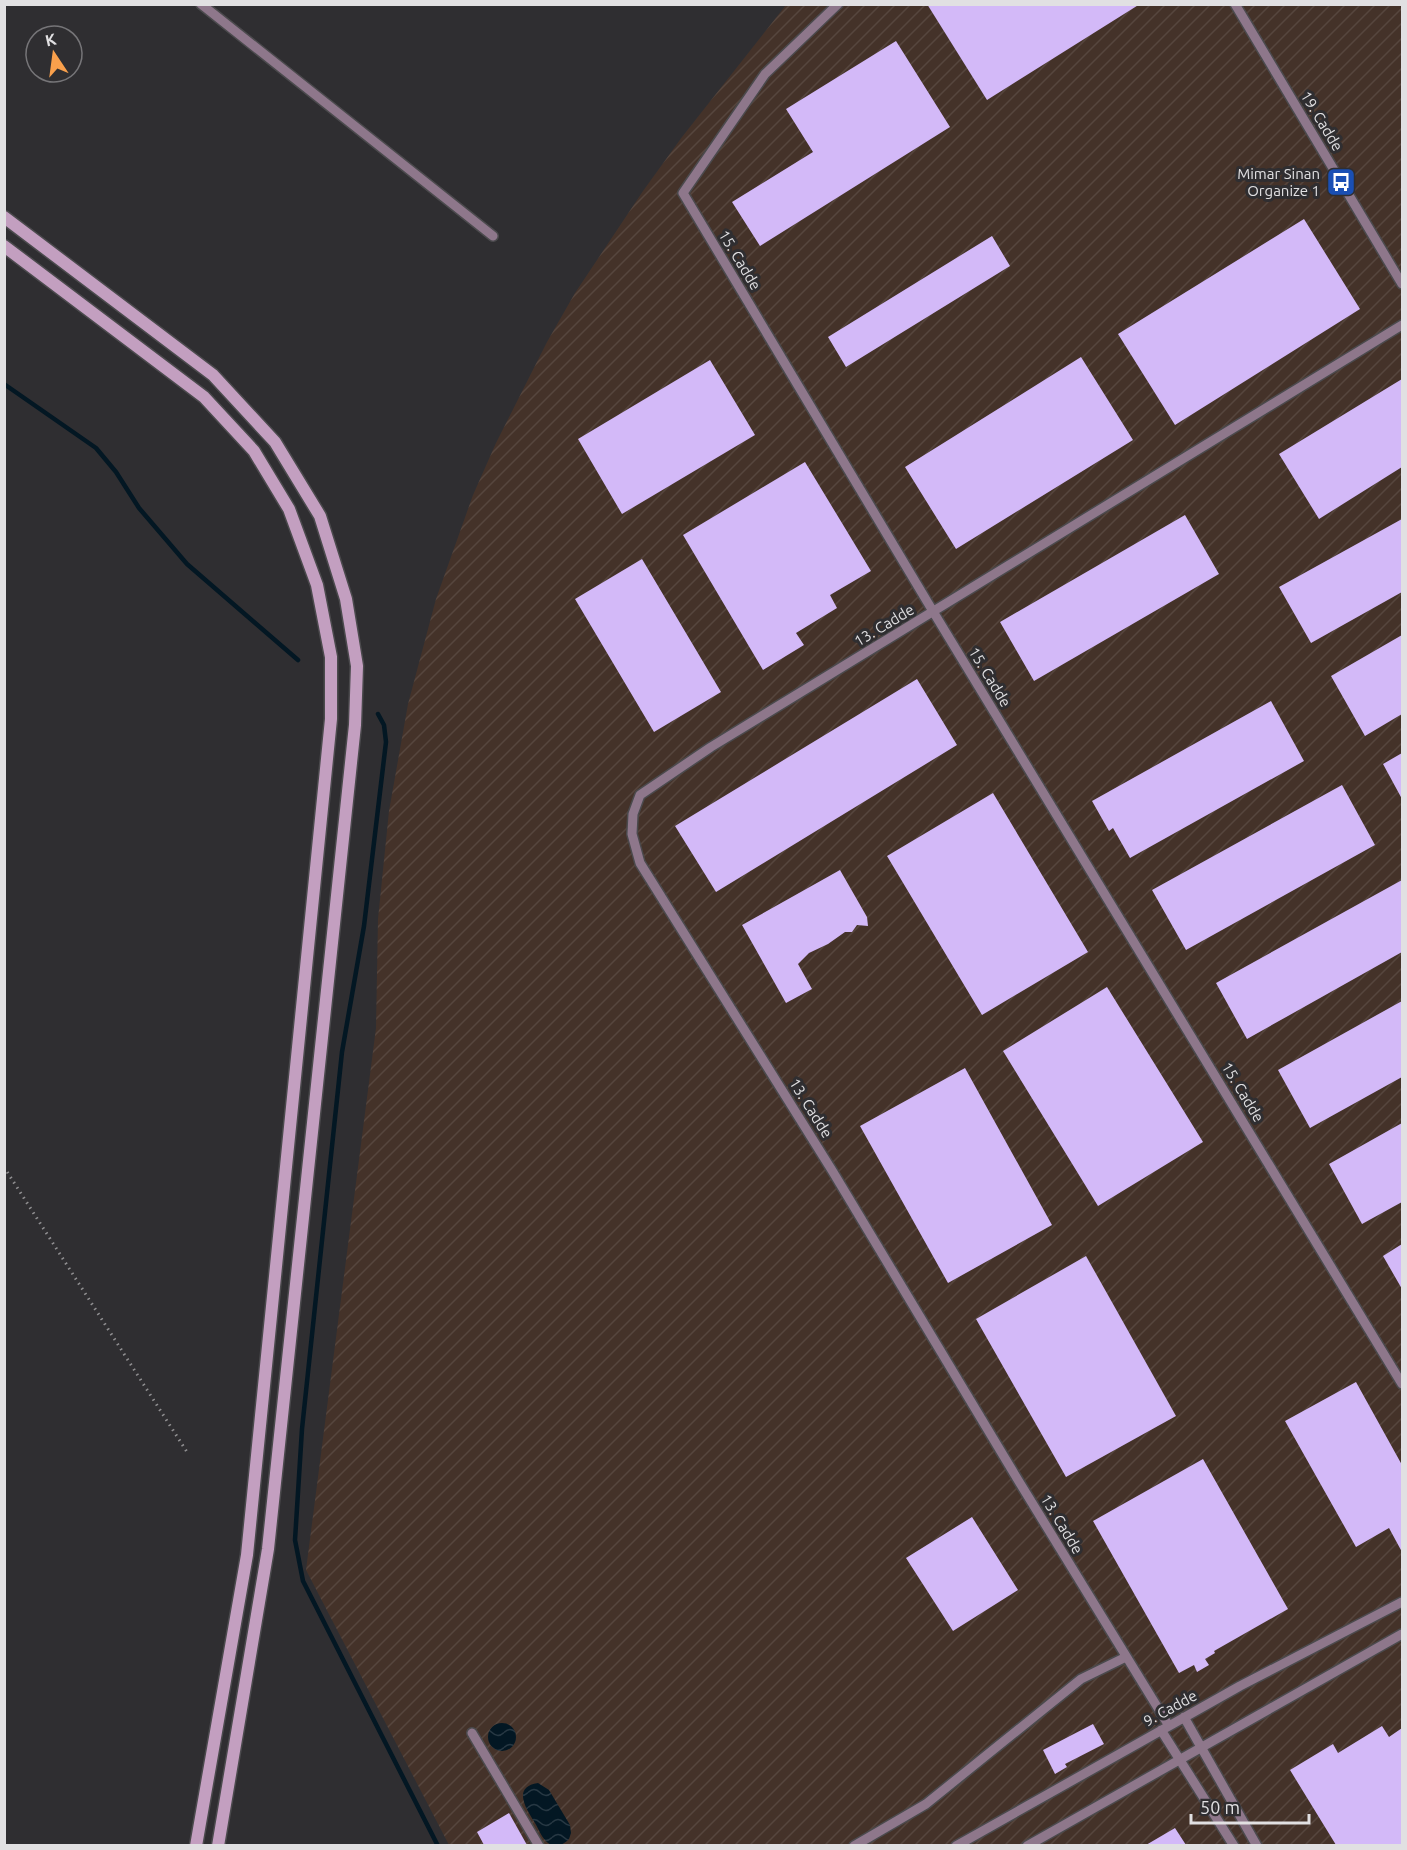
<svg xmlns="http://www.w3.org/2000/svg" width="1407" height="1850" viewBox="0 0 1407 1850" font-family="Ubuntu,sans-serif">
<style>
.industrial{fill:url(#industrial-furrows)}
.water{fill:url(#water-waves)}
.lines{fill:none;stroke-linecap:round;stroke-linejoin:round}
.stream{stroke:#031723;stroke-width:4.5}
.building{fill:#d3b9f8}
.lane-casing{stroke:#4b4a4d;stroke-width:12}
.secondary-casing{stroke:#4b4a4d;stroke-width:15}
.path{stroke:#908f91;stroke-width:3;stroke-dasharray:1.5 4.5;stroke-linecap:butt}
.lane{stroke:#8e778b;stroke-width:9}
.secondary{stroke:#c39fc0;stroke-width:12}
.labels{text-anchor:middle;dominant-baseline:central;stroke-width:6;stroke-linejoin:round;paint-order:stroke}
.street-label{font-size:15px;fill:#e1e0e2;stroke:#2f2e31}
.poi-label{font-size:15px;fill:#e1e0e2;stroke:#2f2e31;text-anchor:end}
</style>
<defs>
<pattern id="industrial-furrows" width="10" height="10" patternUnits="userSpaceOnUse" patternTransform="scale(1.5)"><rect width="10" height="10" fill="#443229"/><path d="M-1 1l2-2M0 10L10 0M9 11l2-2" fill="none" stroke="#56463e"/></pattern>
<pattern id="water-waves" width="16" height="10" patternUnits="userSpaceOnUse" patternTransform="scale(1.5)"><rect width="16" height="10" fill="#031723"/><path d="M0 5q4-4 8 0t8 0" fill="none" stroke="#273843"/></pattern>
</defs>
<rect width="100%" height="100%" fill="#2f2e31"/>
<path class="industrial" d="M786,5H1402V1845H449L306,1570L376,1028L378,919L389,811L408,704L436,599L473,495L496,443L547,342L575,293L643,191L682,137Z"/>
<path class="water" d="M488 1737a14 14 0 1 1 28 0a14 14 0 1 1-28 0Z
M538,1783L549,1790L570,1825L571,1833L569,1839C564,1844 559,1847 552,1845C544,1843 539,1830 535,1823C527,1810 511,1787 538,1783Z"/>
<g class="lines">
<path class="stream" d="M4,384L96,448L116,472L139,508L187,564L298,660
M378,714L384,725L386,742L364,926L342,1052L302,1429L295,1540L303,1581L438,1846"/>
</g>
<path class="building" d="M927,4H1140L987,100Z
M896,41L950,127L760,246L732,202L813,152L786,109Z
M1304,219L1360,309L1175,425L1118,334Z
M992,236L1010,266L846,367L828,337Z
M1081,357L1133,440L956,549L905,467Z
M710,360L755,435L622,514L578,439Z
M1402,379V467L1319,519L1279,454Z
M805,462L871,571L830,595L837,608L796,633L804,645L763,670L683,535Z
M1185,515L1219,574L1034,681L1000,622Z
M1402,519V592L1311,643L1279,587Z
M642,559L721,692L654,732L575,599Z
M1402,635V714L1365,736L1331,676Z
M917,679L957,745L716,892L675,826Z
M1271,701L1304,761L1130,858L1113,828L1109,831L1092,801Z
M1402,753V799L1383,764Z
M1342,785L1375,845L1186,950L1152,890Z
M993,793L1088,952L982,1015L887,856Z
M840,870L867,917L868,926L857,925L852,932H845L828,944L809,953L798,964L812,989L786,1003L742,925Z
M1402,880V952L1247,1039L1216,983Z
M1107,987L1203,1142L1098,1206L1003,1051Z
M1402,1001V1077L1310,1128L1278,1070Z
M965,1068L1052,1225L948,1283L860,1126Z
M1402,1123V1202L1362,1224L1329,1164Z
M1402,1244V1289L1383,1256Z
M1086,1256L1176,1416L1066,1477L976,1319Z
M1356,1382L1402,1465V1552L1389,1528L1356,1547L1285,1421Z
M1203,1459L1288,1609L1214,1651L1215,1653L1205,1659L1209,1665L1197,1672L1194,1665L1179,1673L1093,1521Z
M972,1517L1018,1590L953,1631L906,1558Z
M1093,1724L1104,1744L1065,1764L1067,1767L1055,1774L1043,1750Z
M1382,1726L1389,1737L1402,1728V1845H1336L1290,1770L1333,1744L1338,1753Z
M509,1813L527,1845H484L477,1832Z
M1175,1828L1186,1845H1146Z"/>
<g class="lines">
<g class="lane-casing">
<path id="lane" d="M201,4L493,236
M838,4L765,74L683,193L934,613L1402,1384
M1235,4L1402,284
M1184,1717L1257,1846
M1169,1726L1018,1480L833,1172L640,863L632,834L633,814L640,795L711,747L1402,325
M1161,1730L1234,1846
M472,1733L539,1846
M854,1846L926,1804L1081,1679L1126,1657
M956,1846L1240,1686L1402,1602
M1027,1846L1402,1634"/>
</g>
<g class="secondary-casing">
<path id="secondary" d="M4,217L213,375L275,442L320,516L346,599L357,666L355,725L268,1549L218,1846
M4,246L204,397L254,451L289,509L317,585L331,657V719L247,1555L196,1846"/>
</g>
<path class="path" d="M4,1167L187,1452"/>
<use href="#lane" class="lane"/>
<use href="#secondary" class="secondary"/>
</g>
<defs>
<g id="bus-square" transform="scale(1.5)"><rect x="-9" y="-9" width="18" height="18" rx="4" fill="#1a4fb4" stroke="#2f2e31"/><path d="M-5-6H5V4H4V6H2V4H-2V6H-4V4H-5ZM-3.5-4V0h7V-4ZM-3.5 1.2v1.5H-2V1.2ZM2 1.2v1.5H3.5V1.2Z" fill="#fff"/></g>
</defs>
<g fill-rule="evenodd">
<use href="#bus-square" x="1341" y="182"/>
</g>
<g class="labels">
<g class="street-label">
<text transform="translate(1322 121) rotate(59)">19. Cadde</text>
<text transform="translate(740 260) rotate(59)">15. Cadde</text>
<text transform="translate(884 625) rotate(-31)">13. Cadde</text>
<text transform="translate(990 677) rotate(59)">15. Cadde</text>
<text transform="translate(1243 1092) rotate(59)">15. Cadde</text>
<text transform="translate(811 1108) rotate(58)">13. Cadde</text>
<text transform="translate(1062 1524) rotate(59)">13. Cadde</text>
<text transform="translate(1170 1708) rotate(-29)">9. Cadde</text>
</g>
<g class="poi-label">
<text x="1320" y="173">Mimar Sinan<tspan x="1320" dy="17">Organize 1</tspan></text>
</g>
</g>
<rect width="1407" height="1850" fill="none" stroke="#e1e0e2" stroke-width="12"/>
<g transform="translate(54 54) rotate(347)"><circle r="28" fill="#2f2e31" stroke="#767578" stroke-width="1.5"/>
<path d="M0-4.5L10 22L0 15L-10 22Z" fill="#f9a04c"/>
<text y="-9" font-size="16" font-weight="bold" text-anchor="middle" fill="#e1e0e2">K</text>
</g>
<path d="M1191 1814v9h118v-9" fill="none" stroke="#e1e0e2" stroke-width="3"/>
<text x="1200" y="1814" font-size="18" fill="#e1e0e2" stroke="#2f2e31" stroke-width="4.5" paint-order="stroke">50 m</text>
</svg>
